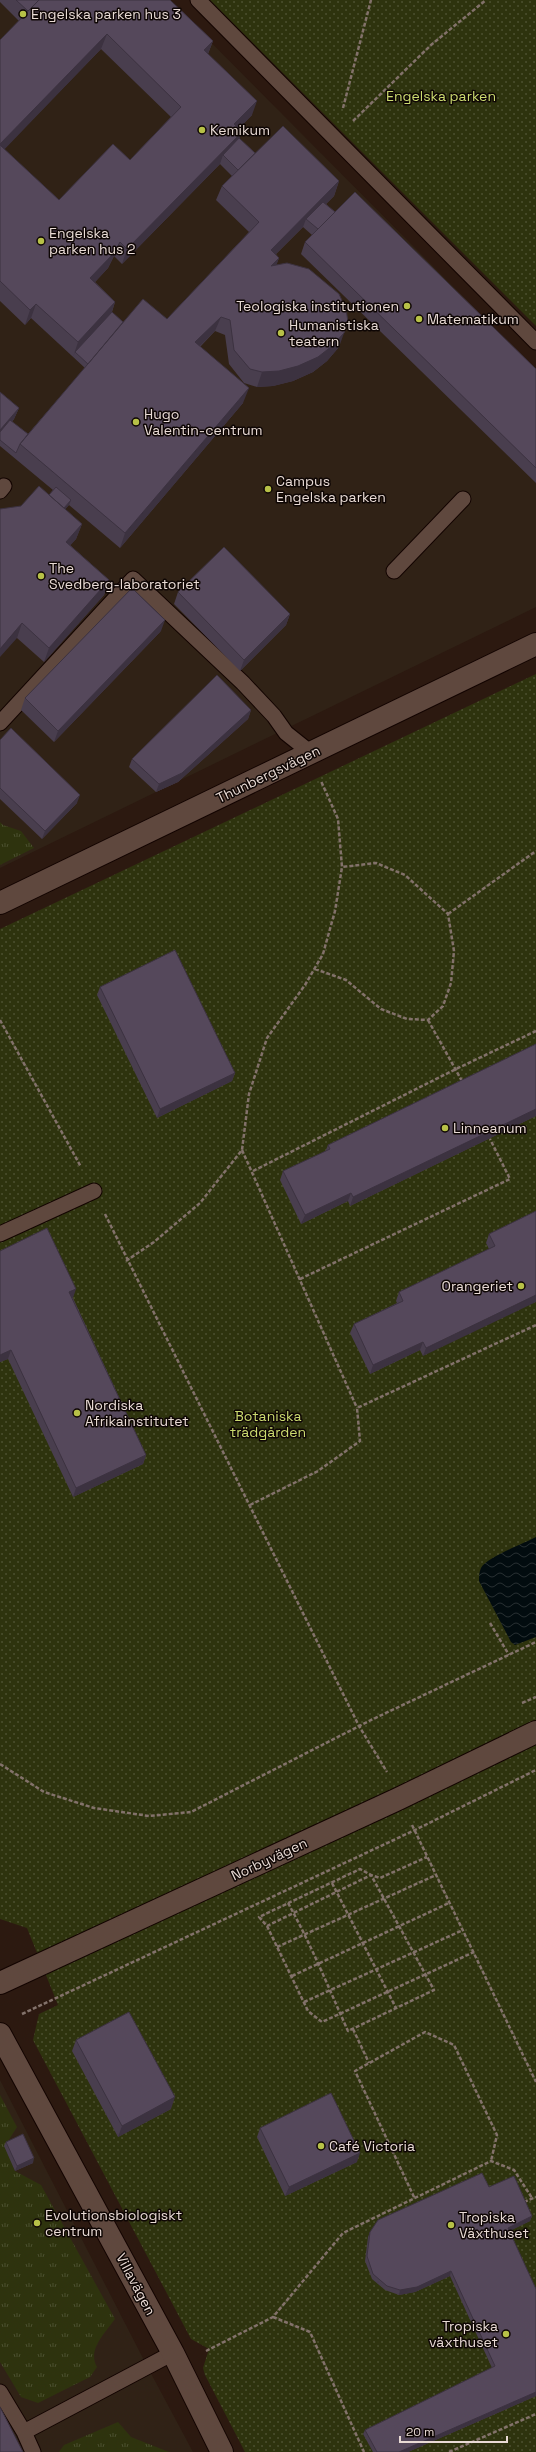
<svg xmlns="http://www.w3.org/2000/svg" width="536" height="2452" viewBox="0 0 536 2452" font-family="'Space Grotesk',sans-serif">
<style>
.education{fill:#302216}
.grass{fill:url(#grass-tufts)}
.park{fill:url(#park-dots)}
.water{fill:url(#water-waves)}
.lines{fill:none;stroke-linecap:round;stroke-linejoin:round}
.service-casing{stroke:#130401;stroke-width:17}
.minor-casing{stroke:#130401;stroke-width:24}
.tertiary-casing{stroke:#130401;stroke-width:24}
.path{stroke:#83726b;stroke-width:2.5;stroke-dasharray:4 2;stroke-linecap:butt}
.service{stroke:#5f483e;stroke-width:15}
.minor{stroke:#5f483e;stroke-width:22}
.tertiary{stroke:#5f483e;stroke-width:22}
.wall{fill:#493e4e;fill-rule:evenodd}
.shaded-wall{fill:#3c3240}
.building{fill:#55485b;stroke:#3c3240}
.poi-dot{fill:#b7c147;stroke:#0e0604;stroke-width:1.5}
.labels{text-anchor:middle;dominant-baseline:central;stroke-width:3;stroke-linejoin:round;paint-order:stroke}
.poi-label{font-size:14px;fill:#e9dbd5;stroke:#0e0604;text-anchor:start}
.park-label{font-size:14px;fill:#ccdb70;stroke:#0e0604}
.street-label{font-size:14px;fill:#e9dbd5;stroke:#0e0604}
</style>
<defs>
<pattern id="grass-tufts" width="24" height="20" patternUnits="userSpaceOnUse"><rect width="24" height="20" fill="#2e330e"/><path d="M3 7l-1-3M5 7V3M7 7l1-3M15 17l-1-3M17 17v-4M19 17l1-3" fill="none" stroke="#4c5030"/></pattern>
<pattern id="park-dots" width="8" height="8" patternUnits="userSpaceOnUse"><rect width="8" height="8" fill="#2e330e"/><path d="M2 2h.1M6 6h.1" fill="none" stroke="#4c5030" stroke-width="1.8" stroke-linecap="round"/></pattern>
<pattern id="water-waves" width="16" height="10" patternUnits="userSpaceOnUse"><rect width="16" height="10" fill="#020c0f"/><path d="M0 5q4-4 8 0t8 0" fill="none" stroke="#272f31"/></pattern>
</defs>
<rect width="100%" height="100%" fill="#2c1910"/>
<path class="education" d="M0,0H169L536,370V607L0,868Z
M0,2080L147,2366L193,2452H0Z"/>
<path class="grass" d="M0,822L3,825L21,831L34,848L0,865Z
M0,2095L17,2127L5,2146L15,2171L41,2185L115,2319C105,2333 87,2350 97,2367L90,2377L38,2403L21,2397L0,2362Z
M118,2422L131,2437L169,2452H59L64,2445Z"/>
<path class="park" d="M210,0H536V326Z
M536,674V2452H245L205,2375L203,2368L209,2349L191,2339L33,2040L39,2014L58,2005L27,1928L0,1919V929Z"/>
<path class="water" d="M536,1537V1637L515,1645L511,1642L479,1581C479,1577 479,1572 481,1568C487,1557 523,1544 536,1537Z"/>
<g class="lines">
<g class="service-casing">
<path id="service" d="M198,0L536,342
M0,491L4,486
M394,571L463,499
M0,723L133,579L243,683L274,716L286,733L311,753
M0,1234L94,1191
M0,2392L24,2432L33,2452
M24,2432L173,2353"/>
</g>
<g class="minor-casing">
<path id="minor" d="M0,903L536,644
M0,2034L173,2353L222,2452"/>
</g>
<g class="tertiary-casing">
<path id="tertiary" d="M0,1983L398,1799L536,1732"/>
</g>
<path class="path" d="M343,108L371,0
M353,121L431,45L486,0
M448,914L536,851
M315,969L346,980L381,1009L407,1019L428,1020L443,1006L451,983L454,951L448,914L405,875L376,863L342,867
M0,1020L81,1167
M428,1020L463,1083
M242,1150L357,1408
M253,1171L456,1069L536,1031
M105,1214L359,1726L387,1772
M126,1261L154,1242L200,1203L242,1150L249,1094L267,1038L305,985L323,954L335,911L342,867L338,819L321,781
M300,1279L510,1179L490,1139
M250,1505L318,1471L360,1441L357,1408L536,1325
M490,1623L509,1655
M522,1703L536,1697
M0,1764L44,1792L94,1808L149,1816L191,1812L371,1720L536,1642
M412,1825L536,2082
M332,1883L396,2008
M288,1903C311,1944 329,1989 348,2031L434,1990L371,1875L360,1869L259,1917L267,1926L371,1875L380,1878L427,1857
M267,1926L308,2011L322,2022L474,1952
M277,1947L436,1875
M292,1976L449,1903
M304,2002L463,1930
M22,2014L415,1830L536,1770
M353,2029L369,2063
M414,2197L355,2071L425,2032L454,2045L497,2135L491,2161
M524,2202L536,2197
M273,2317L310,2332L364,2452
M206,2351L273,2317L343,2233L491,2161L514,2170L532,2198
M449,2452L536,2414"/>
<use href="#service" class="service"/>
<use href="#minor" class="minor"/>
<use href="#tertiary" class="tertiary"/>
</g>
<path class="wall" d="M0,0H170L213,41L208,54L252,115L238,129L242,132L239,138L255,153L339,181L334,196L326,204L335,212L536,369V483L301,254L305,242L312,235L303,227L276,254L279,258L276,265L339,347L327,361L313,372L293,381L273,386L257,387L244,383L229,364L225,335L215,331L200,347L243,403L120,548L69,505L65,509L82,524L76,539L70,545L109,580L104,595L44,662L17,638L21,506L49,495L53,490L0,446V392L19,408L14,419L12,422L28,434L85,368L31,318L25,325L0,301V40L19,21L0,2ZM101,49L171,117L130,160L59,200L4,149ZM220,164L232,176L222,186L216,200L249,232L167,319L123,322L112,312L115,302L95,282L108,268L114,256L122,264Z
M178,592L290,614L286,625L240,671L174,604Z
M161,631L54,742L21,710L25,698Z
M251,710L248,719L178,782L156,792L129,767L132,759Z
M0,740L77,803L42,839L0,799Z
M100,987L235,1073L232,1081L157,1118L97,995Z
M536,1044V1116L350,1206L348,1201L301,1224L280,1180L283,1171L325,1152L328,1145Z
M536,1211L423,1356L420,1350L370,1374L350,1333L354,1324L397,1303L396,1301L399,1292L489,1249L486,1243L489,1234Z
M0,1251L73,1298L146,1455L143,1464L73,1497L8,1359L0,1362Z
M76,2040L171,2109L118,2137L72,2051Z
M260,2128L357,2162L285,2196L257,2137Z
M6,2142L33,2163L15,2171L4,2146Z
M489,2187L532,2216L530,2221L509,2231L536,2289V2396L408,2452H373L363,2434L365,2430L492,2368L450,2276L415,2292L399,2295L385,2290L372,2279L365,2261L368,2237L370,2232Z"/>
<path class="shaded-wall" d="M107,34L101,49L0,154V144Z
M213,41L207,56L204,50Z
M257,101L252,115L229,139L234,124Z
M242,132L236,147L223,155L220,164L122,264L127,249Z
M339,181L334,196L309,221L306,219L303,227L266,264L271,250Z
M120,242L114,256L108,268L85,293L90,278Z
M279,258L274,272L271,266Z
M115,302L110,317L75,352L73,357L78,342Z
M36,304L31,318L25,325L30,310Z
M221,317L215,331L189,357L195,342Z
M348,322L339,347L327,361L313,372L293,381L273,386L257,387L262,372Z
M249,388L243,403L120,548L125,533Z
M19,408L14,419L0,437V430Z
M71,500L69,505L56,520L58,516Z
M82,524L76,539L61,556L66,542Z
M109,580L104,595L44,662L49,648Z
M290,614L286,625L240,671L244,660Z
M165,620L161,631L54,742L58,731Z
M22,623L17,638L0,657V649Z
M251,710L248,719L178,782L156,792L159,784Z
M80,795L77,803L42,839L45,831Z
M235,1073L232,1081L157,1118L160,1109Z
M536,1109V1116L350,1206L353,1197Z
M351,1193L348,1201L301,1224L305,1215Z
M76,1289L73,1298L66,1300L69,1292Z
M536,1295V1302L423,1356L426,1348Z
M423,1342L420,1350L370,1374L373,1365Z
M11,1350L8,1359L0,1362V1355Z
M146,1455L143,1464L73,1497L76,1488Z
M175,2097L171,2109L118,2137L122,2126Z
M360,2153L357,2162L285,2196L289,2187Z
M34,2158L33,2163L15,2171L17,2166Z
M532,2216L530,2221L506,2233L508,2228Z
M451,2271L450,2276L415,2292L399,2295L400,2290Z
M536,2392V2396L408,2452H399Z"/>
<path class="building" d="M16,0H39L28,11Z
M39,0H170L213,41L204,50L257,101L234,124L242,132L127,249L120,242L114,253L90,278L115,302L78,342L36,304L30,310L0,281V145L59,200L113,144L130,160L181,107L107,34L0,144V40Z
M283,126L339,181L271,250L279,258L271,266L287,263L309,269L339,294L346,309L348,322L344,333L332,346L318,357L298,366L279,371L262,372L250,369L234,350L230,320L221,317L195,342L249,388L125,533L20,444L143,299L167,319L259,222L222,186Z
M239,138L255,153L238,170L223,155Z
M355,192L536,369V468L305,242Z
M323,202L335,212L318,229L306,219Z
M112,312L123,322L88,364L75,352Z
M0,392L19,408L0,430Z
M10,420L28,434L20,444L16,453L0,440V432Z
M39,486L82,524L66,542L109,580L49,648L22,623L0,649V509L21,506Z
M56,487L71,500L64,508L49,495Z
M224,547L290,614L244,660L178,592Z
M132,588L165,620L58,731L25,698Z
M217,675L251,710L182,773L159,784L132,759Z
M11,728L80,795L45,831L0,788V740Z
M175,950L235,1073L160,1109L100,987Z
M536,1044V1109L353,1197L351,1193L305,1215L283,1171L330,1149L328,1145Z
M536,1211V1295L426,1348L423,1342L373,1365L354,1324L403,1301L399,1292L495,1246L489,1234Z
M47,1228L76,1289L69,1292L146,1455L76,1488L11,1350L0,1355V1251Z
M129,2012L175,2097L122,2126L76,2040Z
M331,2093L360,2153L289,2187L260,2128Z
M23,2134L34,2158L17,2166L6,2142Z
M482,2173L489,2187L514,2176L532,2216L508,2228L536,2289V2392L399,2452H377L365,2430L495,2366L451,2271L417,2287L400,2290L387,2286L373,2274L367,2256L370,2232L378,2220Z
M0,2407L23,2452H0Z"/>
<g class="poi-dot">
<circle cx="23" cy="14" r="4"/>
<circle cx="202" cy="130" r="4"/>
<circle cx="41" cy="241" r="4"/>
<circle cx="407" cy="306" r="4"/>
<circle cx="419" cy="319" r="4"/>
<circle cx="281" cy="333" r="4"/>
<circle cx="136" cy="422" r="4"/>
<circle cx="268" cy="489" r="4"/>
<circle cx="41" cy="576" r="4"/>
<circle cx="445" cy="1128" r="4"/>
<circle cx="521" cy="1286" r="4"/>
<circle cx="77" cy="1413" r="4"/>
<circle cx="321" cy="2146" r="4"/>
<circle cx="37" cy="2223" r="4"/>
<circle cx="451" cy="2225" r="4"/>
<circle cx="506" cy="2334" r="4"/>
</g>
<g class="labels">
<g class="poi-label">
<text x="31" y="14">Engelska parken hus 3</text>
<text x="210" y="130">Kemikum</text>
<text x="49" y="233">Engelska<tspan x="49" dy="16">parken hus 2</tspan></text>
<text x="399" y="306" text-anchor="end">Teologiska institutionen</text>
<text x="427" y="319">Matematikum</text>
<text x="289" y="325">Humanistiska<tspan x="289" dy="16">teatern</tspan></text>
<text x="144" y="414">Hugo<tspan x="144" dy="16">Valentin-centrum</tspan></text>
<text x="276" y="481">Campus<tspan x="276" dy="16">Engelska parken</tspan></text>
<text x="49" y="568">The<tspan x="49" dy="16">Svedberg-laboratoriet</tspan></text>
<text x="453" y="1128">Linneanum</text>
<text x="513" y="1286" text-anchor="end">Orangeriet</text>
<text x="85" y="1405">Nordiska<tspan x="85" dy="16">Afrikainstitutet</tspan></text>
<text x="329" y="2146">Café Victoria</text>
<text x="45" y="2215">Evolutionsbiologiskt<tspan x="45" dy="16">centrum</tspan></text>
<text x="459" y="2217">Tropiska<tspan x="459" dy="16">Växthuset</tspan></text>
<text x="498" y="2326" text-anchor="end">Tropiska<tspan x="498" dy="16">växthuset</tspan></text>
</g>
<g class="park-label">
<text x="441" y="96">Engelska parken</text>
<text x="268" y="1416">Botaniska<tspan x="268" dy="16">trädgården</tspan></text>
</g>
<g class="street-label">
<text transform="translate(268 774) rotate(-26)">Thunbergsvägen</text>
<text transform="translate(269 1859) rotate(-25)">Norbyvägen</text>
<text transform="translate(136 2284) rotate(62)">Villavägen</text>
</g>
</g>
<path d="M400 2436v6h107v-6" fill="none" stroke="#e9dbd5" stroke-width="2"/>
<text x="406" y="2436" font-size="12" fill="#e9dbd5" stroke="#0e0604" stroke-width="3" paint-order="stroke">20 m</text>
</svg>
